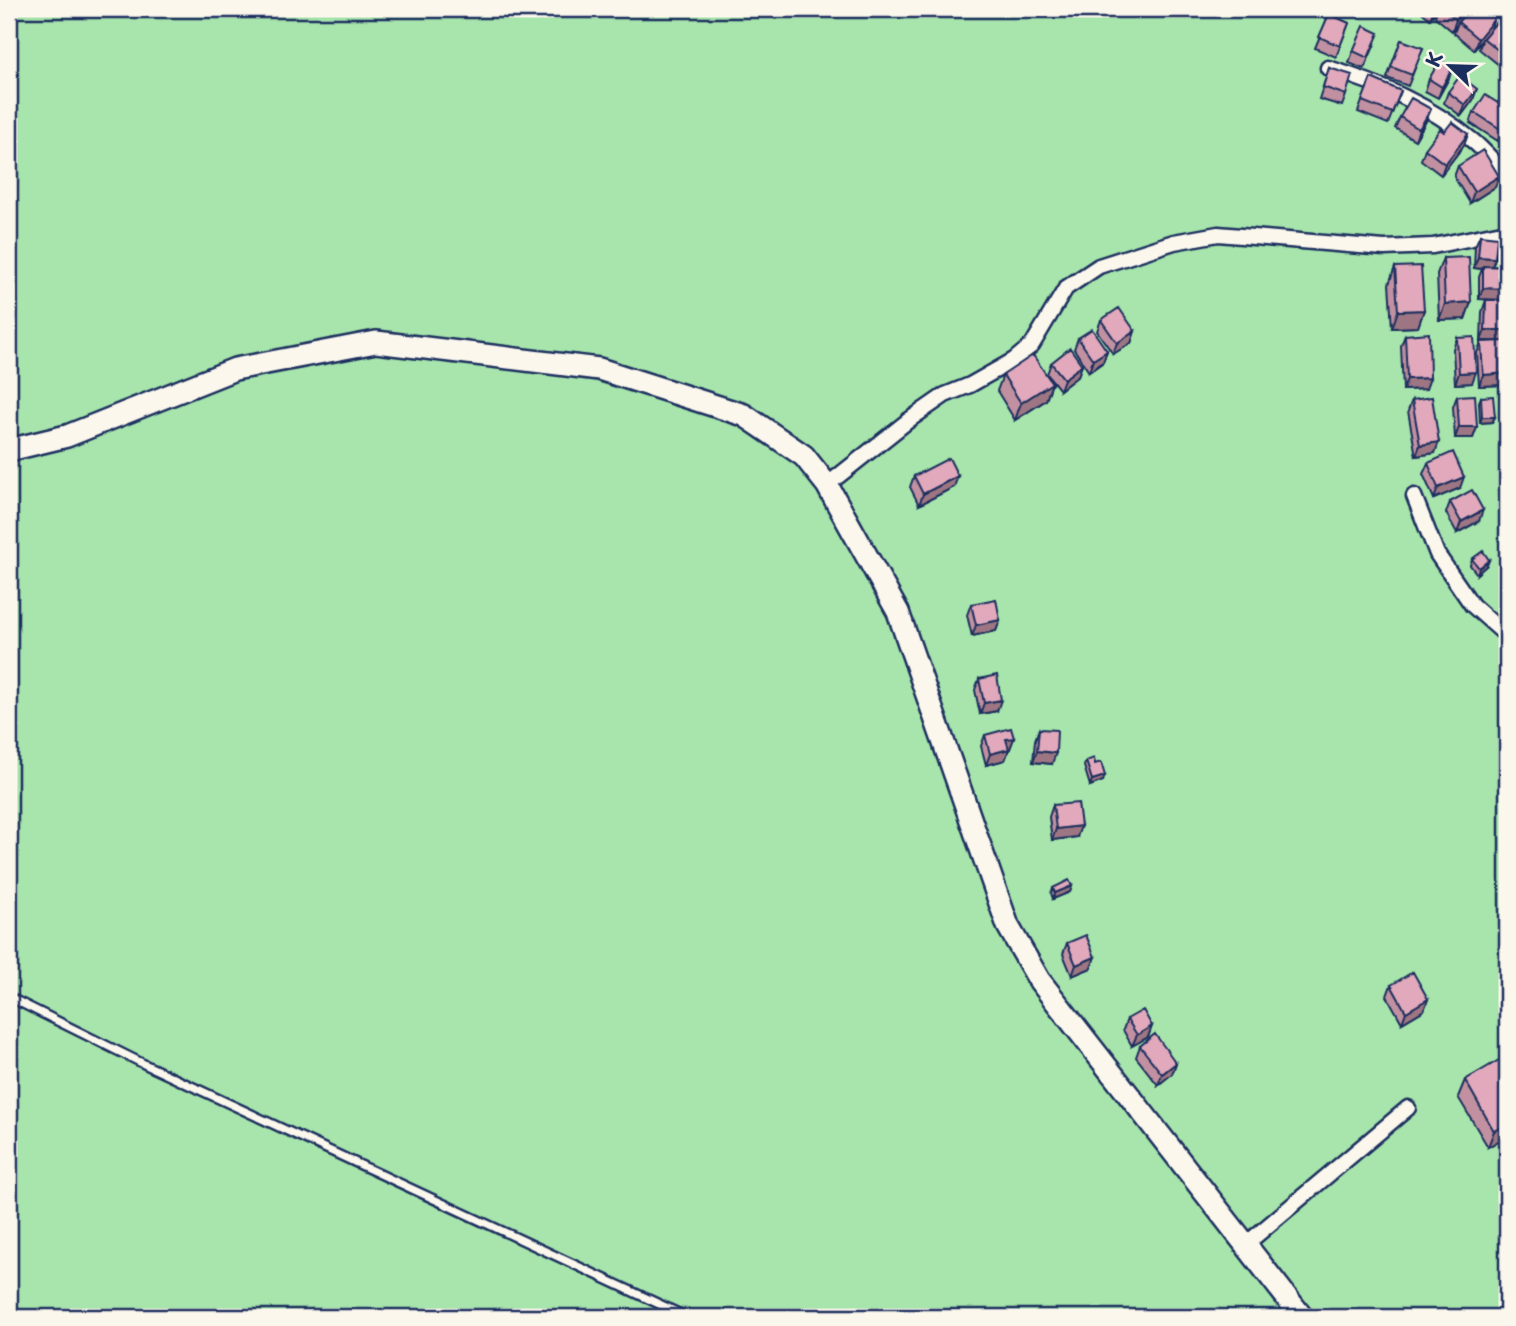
<svg xmlns="http://www.w3.org/2000/svg" width="1516" height="1326" viewBox="0 0 1516 1326" font-family="'Playpen Sans',sans-serif">
<style>
.green{fill:#a7e5ac;stroke:#618a85;stroke-width:2}
.lines{fill:none;stroke-linecap:round;stroke-linejoin:round}
.lane-casing{stroke:#1b2f5e;stroke-width:12}
.street-casing{stroke:#1b2f5e;stroke-width:19}
.secondary-casing{stroke:#1b2f5e;stroke-width:26}
.lane{stroke:#fbf7ec;stroke-width:7}
.street{stroke:#fbf7ec;stroke-width:14}
.secondary{stroke:#fbf7ec;stroke-width:21}
.wall{fill:#c291a1;stroke:#1b2f5e;stroke-width:2}
.shaded-wall{fill:#9e7683;stroke:#1b2f5e;stroke-width:2}
.building{fill:#e1a9bb;stroke:#1b2f5e;stroke-width:2}
</style>
<rect width="100%" height="100%" fill="#fbf7ec"/>
<filter id="ink" filterUnits="userSpaceOnUse"><feTurbulence type="fractalNoise" baseFrequency=".0143" numOctaves="2"/><feDisplacementMap in="SourceGraphic" scale="14" xChannelSelector="R" yChannelSelector="G"/><feConvolveMatrix kernelMatrix="1 2 1 2 8 2 1 2 1" color-interpolation-filters="sRGB"/></filter>
<g filter="url(#ink)">
<path class="green" d="M9,9H1507V1317H9Z"/>
<g class="lines">
<g class="lane-casing">
<path id="lane" d="M9,997L144,1064L687,1317"/>
</g>
<g class="street-casing">
<path id="street" d="M1480,9L1507,33
M1328,68C1380,84 1430,105 1473,141C1485,151 1496,164 1507,176
M827,485L909,420L945,395L970,385L1014,360L1032,345L1066,288L1099,266L1174,242L1218,234L1384,248L1433,246L1507,231
M1414,496L1437,554L1472,605L1507,636
M1245,1245L1408,1108"/>
</g>
<g class="secondary-casing">
<path id="secondary" d="M9,450L67,436L235,369L376,342L599,369L744,415L804,456L827,485L898,612L1008,926L1039,980L1302,1317"/>
</g>
<use href="#lane" class="lane"/>
<use href="#street" class="street"/>
<use href="#secondary" class="secondary"/>
</g>
<path class="wall" d="M1418,9H1468L1467,11L1492,28L1507,24V55L1499,65L1479,49L1482,41L1474,50L1454,33L1457,25L1452,31L1435,17L1437,10L1430,19Z
M1329,14L1349,23L1336,57L1315,48Z
M1401,40L1423,48L1408,86L1387,78Z
M1375,44L1364,69L1349,63L1353,51Z
M1329,68L1346,95L1342,106L1319,99Z
M1371,78L1401,91L1388,124L1358,112Z
M1449,78L1438,98L1425,91L1429,79Z
M1448,92L1473,100L1461,116L1444,103Z
M1507,99V126L1498,141L1470,123L1474,112Z
M1400,117L1426,121L1415,140L1395,128Z
M1444,132L1468,134L1464,145L1441,175L1421,160L1425,149Z
M1458,166L1499,176L1495,187L1470,203L1454,177Z
M1480,235L1495,258L1492,266L1507,267V296L1506,300L1479,299V277L1482,269L1474,268L1475,246Z
M1443,258L1471,302L1465,319L1439,320L1437,274Z
M1395,267L1424,310L1418,327L1392,328L1389,284Z
M1486,300H1507V331L1504,341H1481L1482,312Z
M1101,320L1135,331L1131,343L1113,354L1097,331Z
M1405,335L1426,389L1403,390L1401,346Z
M1078,338L1107,351L1103,362L1089,372L1074,349Z
M1457,338L1472,383L1455,384L1453,349Z
M1505,341L1507,374L1503,385L1479,386L1477,353L1481,342Z
M1051,363L1082,365L1078,376L1060,390L1047,374Z
M1003,375L1052,383L1046,400L1015,420L997,391Z
M1457,396L1477,427L1473,438H1455L1453,407Z
M1481,397L1495,417L1492,422L1480,423L1479,402Z
M1412,400L1435,453L1416,456L1408,411Z
M1428,463L1460,488L1434,499L1423,474Z
M914,476L954,487L919,505L910,487Z
M1450,502L1479,521L1457,533L1446,513Z
M1472,559L1489,560L1487,565L1477,574L1470,565Z
M1507,583V605L1500,601Z
M971,604L1000,620L996,631L972,636L967,615Z
M979,679L997,711L980,714L975,690Z
M1039,729L1052,764L1033,762L1035,740Z
M985,735L1014,738L1005,760L986,765L981,746Z
M1086,761L1095,764L1103,781L1090,786L1084,766Z
M1053,805L1077,837L1052,840L1049,817Z
M1072,886L1070,892L1053,899L1051,893L1053,888Z
M1067,943L1091,968L1072,976L1063,954Z
M1391,985L1428,999L1424,1010L1402,1023L1387,996Z
M1127,1019L1152,1026L1148,1037L1132,1046L1123,1030Z
M1140,1046L1176,1063L1172,1074L1158,1085L1136,1057Z
M1507,1058V1136L1488,1147L1458,1097L1465,1080Z"/>
<path class="shaded-wall" d="M1434,9H1438L1430,19Z
M1465,9H1468L1466,15L1458,22L1457,25L1452,31L1456,20Z
M1494,19L1490,31L1483,38L1474,50L1478,39Z
M1507,49V55L1499,65L1503,54Z
M1453,67L1449,78L1438,98L1442,87Z
M1477,89L1473,100L1461,116L1465,105Z
M1431,109L1426,121L1415,140L1419,129Z
M1507,121V126L1498,141L1502,130Z
M1468,134L1464,145L1441,175L1445,164Z
M1499,176L1495,187L1470,203L1474,192Z
M1478,257L1495,258L1491,269L1483,266L1482,269L1474,268Z
M1483,288L1507,289V296L1506,300L1479,299Z
M1471,302L1465,319L1439,320L1445,304Z
M1424,310L1418,327L1392,328L1398,311Z
M1485,330H1507V331L1504,341H1481Z
M1135,331L1131,343L1113,354L1117,343Z
M1107,351L1103,362L1089,372L1093,360Z
M1082,365L1078,376L1060,390L1064,379Z
M1476,372L1472,383L1455,384L1459,373Z
M1507,373L1503,385L1479,386L1483,375Z
M1430,378L1426,389L1403,390L1407,379Z
M1052,383L1046,400L1015,420L1021,403Z
M1482,417H1495L1492,422L1480,423Z
M1459,427H1477L1473,438H1455Z
M1439,442L1435,453L1416,456L1420,445Z
M958,476L954,487L919,505L923,494Z
M1464,477L1460,488L1434,499L1438,488Z
M1483,510L1479,521L1457,533L1461,522Z
M1489,560L1487,565L1477,574L1479,568Z
M1000,620L996,631L972,636L976,625Z
M1001,700L997,711L980,714L984,703Z
M1014,738L1010,749L1002,750L1006,739Z
M1009,749L1005,760L986,765L990,754Z
M1037,751L1056,753L1052,764L1033,762Z
M1105,776L1103,781L1090,786L1092,780Z
M1081,826L1077,837L1052,840L1056,829Z
M1072,886L1070,892L1053,899L1055,893Z
M1095,957L1091,968L1072,976L1076,965Z
M1428,999L1424,1010L1402,1023L1406,1012Z
M1152,1026L1148,1037L1132,1046L1137,1035Z
M1176,1063L1172,1074L1158,1085L1162,1074Z
M1507,1123V1136L1488,1147L1494,1131Z"/>
<path class="building" d="M1443,9H1465L1456,20Z
M1469,9H1482L1494,19L1478,39L1458,22Z
M1329,14L1349,23L1340,46L1319,37Z
M1500,18L1507,24V49L1503,54L1483,38Z
M1364,26L1379,33L1368,58L1353,51Z
M1401,40L1423,48L1412,75L1391,67Z
M1440,60L1453,67L1442,87L1429,79Z
M1329,68L1352,75L1346,95L1323,87Z
M1460,76L1477,89L1465,105L1448,92Z
M1371,78L1401,91L1392,113L1362,101Z
M1485,95L1498,103L1502,96L1507,99V121L1502,130L1474,112Z
M1411,98L1431,109L1419,129L1400,117Z
M1452,122L1468,134L1445,164L1425,149L1440,129L1444,132Z
M1483,150L1499,176L1474,192L1458,166Z
M1480,235L1497,237L1495,258L1478,257Z
M1469,257L1471,302L1445,304L1443,258Z
M1421,266L1424,310L1398,311L1395,267Z
M1483,266L1507,267V289L1483,288Z
M1486,300H1507V330H1485Z
M1119,308L1135,331L1117,343L1101,320Z
M1092,329L1107,351L1093,360L1078,338Z
M1429,333L1430,378L1407,379L1405,335Z
M1474,337L1476,372L1459,373L1457,338Z
M1505,341L1507,373L1483,375L1481,342Z
M1070,348L1082,365L1064,379L1051,363Z
M1033,355L1052,383L1021,403L1003,375Z
M1475,395L1477,427H1459L1457,396Z
M1493,396L1495,417H1482L1481,397Z
M1432,397L1439,442L1420,445L1412,400Z
M1453,452L1464,477L1438,488L1428,463Z
M949,458L958,476L923,494L914,476Z
M1472,490L1483,510L1461,522L1450,502Z
M1483,551L1489,560L1479,568L1472,559Z
M1507,583V592L1504,590Z
M996,599L1000,620L976,625L971,604Z
M997,675L1001,700L984,703L979,679Z
M1011,728L1014,738L1006,739L1009,749L990,754L985,735Z
M1039,729L1057,730L1056,753L1037,751Z
M1094,758L1095,764L1101,762L1105,776L1092,780L1086,761Z
M1078,803L1081,826L1056,829L1053,805Z
M1069,880L1072,886L1055,893L1053,888Z
M1086,935L1095,957L1076,965L1067,943Z
M1413,972L1428,999L1406,1012L1391,985Z
M1143,1010L1152,1026L1137,1035L1127,1019Z
M1155,1034L1176,1063L1162,1074L1140,1046Z
M1506,1056L1507,1058V1123L1494,1131L1465,1080Z"/>
</g>
<rect width="1516" height="1326" fill="none" stroke="#fbf7ec" stroke-width="35"/>
<rect x="18" y="18" width="1481" height="1291" fill="none" stroke="#1b2f5e" stroke-width="2.5" filter="url(#ink)"/>
<g transform="translate(1450 66) rotate(293)" stroke="#fbf7ec" stroke-width="5" paint-order="stroke">
<path d="M0-5L12 26L0 18L-12 26Z" fill="#1b2f5e"/>
<text y="-10" font-size="19" font-weight="bold" text-anchor="middle" fill="#1b2f5e">K</text>
</g>
</svg>
